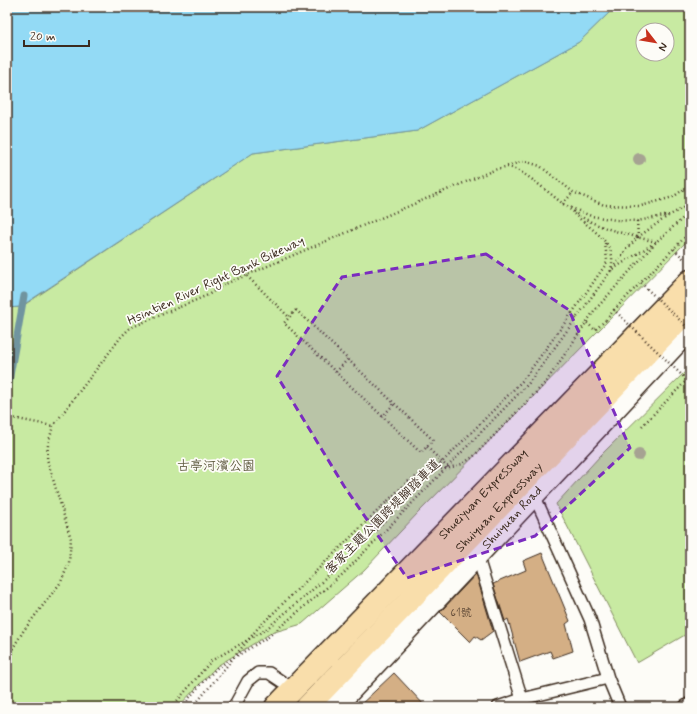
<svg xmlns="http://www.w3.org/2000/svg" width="697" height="714" viewBox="0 0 697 714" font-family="Mynerve,'LXGW WenKai TC',sans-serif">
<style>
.green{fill:#c8eaa2;stroke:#828a60;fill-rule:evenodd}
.water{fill:#93daf5;stroke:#70949f}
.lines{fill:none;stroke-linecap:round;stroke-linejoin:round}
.stream{stroke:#70949f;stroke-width:7}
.building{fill:#d4af85;stroke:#3b2a1e}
.lane-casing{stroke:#3b2a1e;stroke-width:14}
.secondary-casing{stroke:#3b2a1e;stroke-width:25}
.highway-casing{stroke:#3b2a1e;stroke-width:25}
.path{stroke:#3b2a1e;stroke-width:2.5;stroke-dasharray:1 3;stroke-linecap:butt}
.lane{stroke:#fdfcf7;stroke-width:11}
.secondary{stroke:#fdfcf7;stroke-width:22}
.highway{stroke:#f9deab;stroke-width:22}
.path-bridge{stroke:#3b2a1e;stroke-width:2.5;stroke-dasharray:1 3;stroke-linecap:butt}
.tree{fill:#a6a392}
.marked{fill:#7b2cbf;fill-opacity:0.2;stroke:#7b2cbf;stroke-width:3;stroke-dasharray:8 5;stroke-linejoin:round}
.labels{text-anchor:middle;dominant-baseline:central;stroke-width:3.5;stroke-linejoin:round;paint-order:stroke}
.number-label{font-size:11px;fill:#614b38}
.street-label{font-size:13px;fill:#3b2a1e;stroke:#fdfcf7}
.park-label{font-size:13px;fill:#5e5a3f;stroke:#fdfcf7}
</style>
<rect width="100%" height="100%" fill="#fdfcf7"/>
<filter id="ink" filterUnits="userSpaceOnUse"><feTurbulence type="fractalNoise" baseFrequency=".025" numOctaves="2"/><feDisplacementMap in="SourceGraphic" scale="8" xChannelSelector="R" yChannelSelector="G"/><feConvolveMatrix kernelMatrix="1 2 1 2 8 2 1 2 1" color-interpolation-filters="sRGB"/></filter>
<g filter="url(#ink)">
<path class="green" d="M615,7H690V238L418,513L364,570L302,624L271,633L217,666L178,707H7V308L21,307L253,153L417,131L579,42ZM643,30H667V54H643Z
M690,367V632L637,663L556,504L600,456Z"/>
<path class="water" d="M7,7H615L579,42L417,131L253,153L20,307L7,308Z"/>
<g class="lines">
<path class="stream" d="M7,393L24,296"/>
</g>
<path class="building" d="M542,553L570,621L566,624L573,651L553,658L550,651L520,662L508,619L505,621L493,584L526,570L523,561Z
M476,574L493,631L481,640L475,636L470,642L440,612Z
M394,673L426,707H358Z"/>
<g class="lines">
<g class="lane-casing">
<path id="lane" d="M534,495L590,619L608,678L620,707
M477,555L522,699
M233,707L236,703L248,681L258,673H269L293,689
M498,707L522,699L608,678
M684,707L690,703"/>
</g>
<g class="secondary-casing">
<g id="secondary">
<path id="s1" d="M334,707L690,328"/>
</g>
</g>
<g class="highway-casing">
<g id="highway">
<path id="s2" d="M276,707L690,281"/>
<path id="s3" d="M307,707L690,308"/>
</g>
</g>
<path class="path" d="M507,166L524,161L540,166L573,192L604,205L641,206L673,197L690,185
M563,204L573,192
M567,206L591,216L616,220L637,221L670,215L690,204
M574,214C585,224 606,237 611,252C613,258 612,264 611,271
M637,221L638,237L668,216
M674,249L685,260
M613,269L653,244
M247,276L289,317
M296,310L433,440L421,453L284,323Z
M614,310L690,232
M572,313L606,264L607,260L605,243
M577,317L626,250L638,237
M587,323L595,330L606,320
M336,372L348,359
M7,417L53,426
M382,417L395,403
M642,426L687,380
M427,447L448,468
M7,664L13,648L24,630L61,582L69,563L71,539L47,459L48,445L53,426L121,337L130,328L208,295L223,285L494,170C498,169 503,167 506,167C523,166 563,207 580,216C603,230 631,235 656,242
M193,707L258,628L407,482L429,470L449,468L462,464L473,457L546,382L594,311L656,242L690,212"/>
<use href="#lane" class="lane"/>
<use href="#secondary" class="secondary"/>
<use href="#highway" class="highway"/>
<path class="path-bridge" d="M641,283L690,330
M606,320L614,310L687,380L690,376
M172,707L211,661L265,630L338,568L523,380L572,313
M182,707L199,686L217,668L268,637L343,574L528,384L577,317"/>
</g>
<g class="tree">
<circle cx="639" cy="159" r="6"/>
<circle cx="639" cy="455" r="6"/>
</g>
</g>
<path class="marked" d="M486,254L569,310L630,448L535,536L407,578L344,486L277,376L342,277Z"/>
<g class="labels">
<g class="number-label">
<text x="461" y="613">61號</text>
</g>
<g class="street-label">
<text transform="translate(216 281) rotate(-25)">Hsintien River Right Bank Bikeway</text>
<text stroke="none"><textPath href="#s2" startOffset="297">Shueiyuan Expressway</textPath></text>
<text stroke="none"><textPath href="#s3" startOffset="277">Shuiyuan Expressway</textPath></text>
<text transform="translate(383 517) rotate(-45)">客家主題公園跨堤腳踏車道</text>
<text stroke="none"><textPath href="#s1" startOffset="260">Shuiyuan Road</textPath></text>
</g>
<g class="park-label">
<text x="216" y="466">古亭河濱公園</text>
</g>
</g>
<rect width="697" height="714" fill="none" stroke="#fdfcf7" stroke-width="24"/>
<rect x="12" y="12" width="673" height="690" fill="none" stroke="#3b2a1e" stroke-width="1.5" filter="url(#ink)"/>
<g transform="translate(655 42) rotate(121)"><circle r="19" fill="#fdfcf7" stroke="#afa8a0"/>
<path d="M0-3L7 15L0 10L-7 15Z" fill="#c8321e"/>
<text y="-6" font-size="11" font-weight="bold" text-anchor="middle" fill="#3b2a1e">N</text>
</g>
<path d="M24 40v6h65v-6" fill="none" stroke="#3b2a1e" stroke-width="2"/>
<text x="30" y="40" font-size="12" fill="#3b2a1e" stroke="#fdfcf7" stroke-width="3" paint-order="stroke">20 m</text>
</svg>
